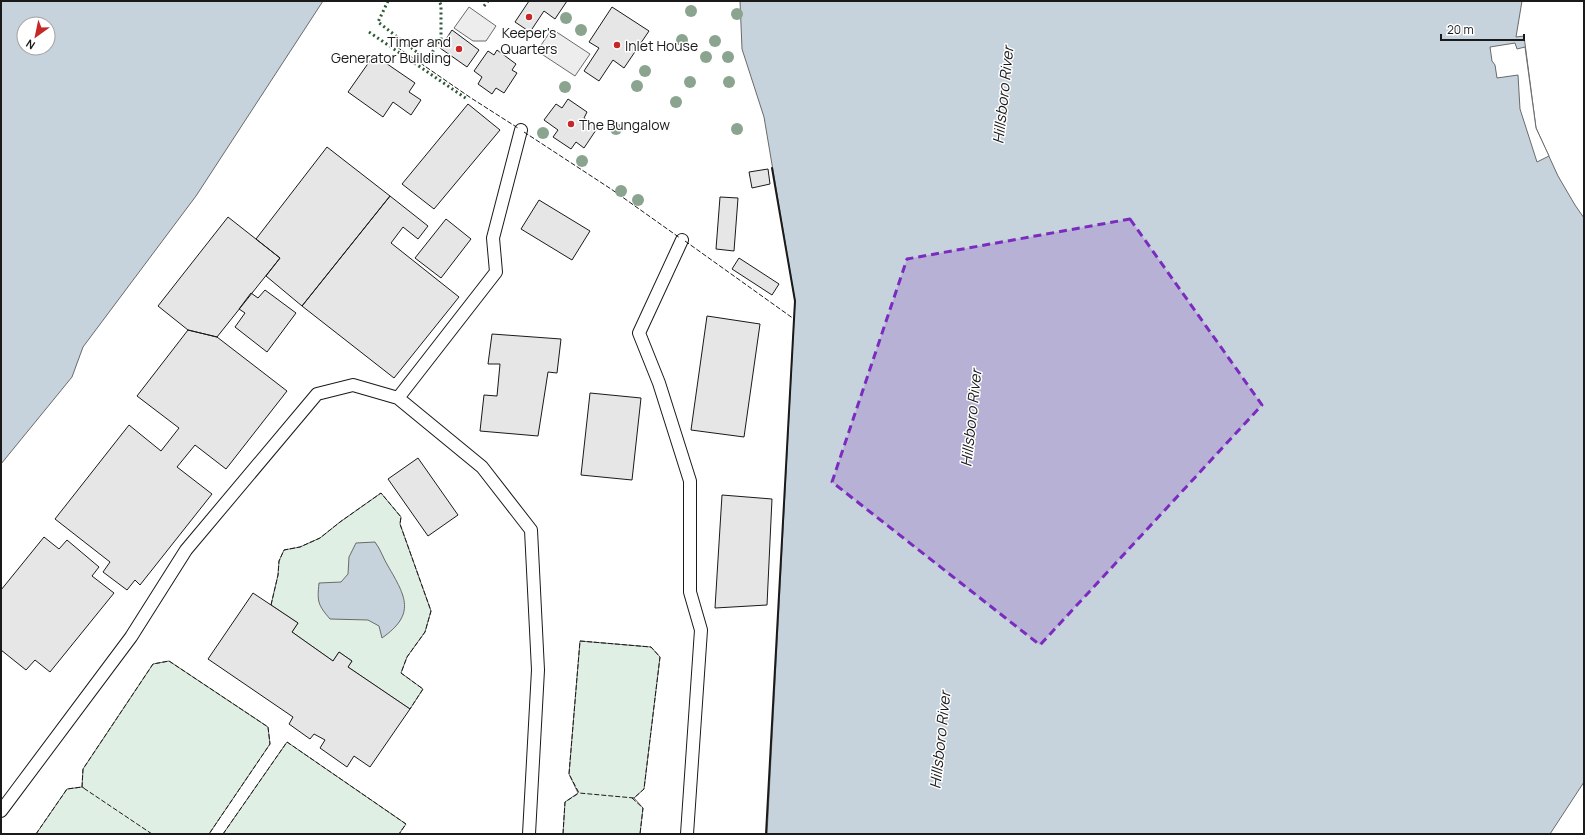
<svg xmlns="http://www.w3.org/2000/svg" width="1585" height="835" viewBox="0 0 1585 835" font-family="Manrope,sans-serif">
<style>
.green{fill:#e0efe3;stroke:#6a6a6a}
.parking{fill:#ededed;stroke:#6a6a6a}
.water{fill:#c6d2dc;stroke:#6a6a6a;fill-rule:evenodd}
.pier{fill:#fff;stroke:#6a6a6a}
.building{fill:#e6e6e6;stroke:#1a1a1a}
.lines{fill:none;stroke-linecap:round;stroke-linejoin:round}
.lane-casing{stroke:#1a1a1a;stroke-width:14}
.lane{stroke:#fff;stroke-width:12}
.hedge{stroke:#2b5a34;stroke-width:3;stroke-dasharray:2 3;stroke-linecap:butt}
.fence{stroke:#1a1a1a;stroke-width:1;stroke-dasharray:5 2;stroke-linecap:butt}
.wall{stroke:#1a1a1a;stroke-width:2}
.tree{fill:#8aa48f}
.marked{fill:#7b2cbf;fill-opacity:0.2;stroke:#7b2cbf;stroke-width:3;stroke-dasharray:8 5;stroke-linejoin:round}
.poi-dot{fill:#c62828;stroke:#fff;stroke-width:1.5}
.labels{text-anchor:middle;dominant-baseline:central;stroke-width:3;stroke-linejoin:round;paint-order:stroke}
.poi-label{font-size:14px;fill:#1a1a1a;stroke:#fff;text-anchor:start}
.water-label{font-size:15px;font-style:italic;fill:#1a1a1a;stroke:#fff}
</style>
<rect width="100%" height="100%" fill="#fff"/>
<path class="green" d="M381,493L401,517L400,524L431,611L425,632L407,657L401,673L423,689L410,709L348,667L352,661L339,652L333,661L292,632L298,623L271,605L278,575L279,561L284,550L300,547L320,538L340,522Z
M580,641L651,647L660,657L644,789L634,798L643,808L640,834H563L565,802L578,793L569,774Z
M169,661L268,727L270,744L209,834H36L67,789L82,787L83,769L153,664Z
M287,742L406,824L399,834H223Z"/>
<path class="parking" d="M469,7L496,26L486,41H473L454,28Z
M552,29L590,54L575,76L537,51Z"/>
<path class="water" d="M1,1H323L196,196L83,347L72,377L1,464ZM24,24H48V48H24Z
M740,1H1522L1516,37L1524,36L1536,128L1558,176L1575,205L1584,218V782L1550,834H767L795,301L764,117L742,49Z
M375,542C381,550 383,558 388,566C406,597 416,614 382,638L379,626L368,620L330,619C318,605 317,602 319,583L341,582L348,574L349,557L356,543Z"/>
<path class="pier" d="M1515,43L1517,49L1525,47L1536,128L1549,156L1537,162L1520,109L1518,75L1497,78L1495,65L1492,61L1490,47Z"/>
<path class="building" d="M529,1H567L555,19L544,11L530,32L515,22Z
M612,7L649,31L624,68L613,60L599,81L584,71L599,48L589,42Z
M452,30L479,50L467,67L440,48Z
M497,50L516,64L512,70L517,73L504,93L496,88L492,94L478,84L482,77L474,71L488,51L494,55Z
M374,55L415,83L409,92L421,100L411,115L393,102L383,117L348,92Z
M568,99L587,112L584,118L598,127L584,148L576,142L571,149L553,137L558,130L544,120L556,104L562,108Z
M468,104L500,130L434,209L402,184Z
M327,147L390,196L302,306L266,276L280,258L256,239Z
M768,169L770,184L752,188L749,172Z
M390,196L428,226L418,239L403,227L391,243L459,297L394,378L302,306Z
M720,197L738,198L734,251L716,249Z
M539,200L590,231L572,260L521,229Z
M228,217L280,258L217,337L188,330L158,306Z
M446,219L471,239L441,278L415,258Z
M739,258L779,284L772,295L732,269Z
M265,290L296,313L267,352L235,327L245,313L239,309L251,293L258,298Z
M707,316L760,324L744,437L691,430Z
M188,330L217,337L287,391L226,469L195,445L177,467L212,494L140,585L135,580L127,590L103,572L110,562L55,519L129,425L161,451L179,428L137,396Z
M492,334L561,339L557,373L548,372L538,436L480,431L484,395L497,396L500,364H488Z
M590,393L641,398L632,480L581,475Z
M418,458L458,515L428,536L388,479Z
M722,495L772,499L767,605L715,608Z
M44,537L59,549L67,540L99,567L92,576L114,593L50,672L35,660L26,670L1,650V590Z
M253,593L298,623L292,632L333,661L339,652L352,661L348,667L410,709L370,767L354,756L347,767L320,748L325,740L314,734L310,739L289,724L293,717L208,659Z"/>
<g class="lines">
<g class="lane-casing">
<path id="lane" d="M682,240L639,333L659,383L690,481V592L701,630L687,834
M398,398L496,272L493,238L521,130
M1,811L131,637L186,550L317,394L353,385L398,398L482,467L531,530L538,670L529,834"/>
</g>
<use href="#lane" class="lane"/>
<path class="hedge" d="M388,1L378,22L427,60L441,39V5L439,1
M484,6L488,1
M369,32L467,99"/>
<path class="fence" d="M397,47L471,98L518,128
M524,132L611,189L680,238
M685,241L794,319
M271,605L278,575L279,561L284,550L300,547L320,538L340,522L381,493L401,517L400,524L431,611L425,632L407,657L401,673L423,689L410,709
M580,641L651,647L660,657L644,789L634,798L579,793L569,774Z
M632,798L643,808L640,834
M36,834L67,789L82,787L84,788
M152,834L82,787L83,769L153,664L169,661L268,727L270,744L209,834
M223,834L287,742L406,824L399,834
M563,834L565,802L579,793"/>
<path class="wall" d="M766,834L795,301L772,168"/>
</g>
<g class="tree">
<circle cx="691" cy="11" r="6"/>
<circle cx="737" cy="14" r="6"/>
<circle cx="566" cy="18" r="6"/>
<circle cx="581" cy="30" r="6"/>
<circle cx="682" cy="40" r="6"/>
<circle cx="715" cy="41" r="6"/>
<circle cx="706" cy="57" r="6"/>
<circle cx="728" cy="57" r="6"/>
<circle cx="645" cy="71" r="6"/>
<circle cx="690" cy="82" r="6"/>
<circle cx="729" cy="82" r="6"/>
<circle cx="637" cy="86" r="6"/>
<circle cx="565" cy="87" r="6"/>
<circle cx="676" cy="102" r="6"/>
<circle cx="616" cy="129" r="6"/>
<circle cx="737" cy="129" r="6"/>
<circle cx="543" cy="133" r="6"/>
<circle cx="582" cy="161" r="6"/>
<circle cx="621" cy="191" r="6"/>
<circle cx="638" cy="200" r="6"/>
</g>
<path class="marked" d="M1130,219L1262,405L1040,645L832,482L907,259Z"/>
<g class="poi-dot">
<circle cx="529" cy="17" r="4"/>
<circle cx="617" cy="45" r="4"/>
<circle cx="459" cy="49" r="4"/>
<circle cx="571" cy="124" r="4"/>
</g>
<g class="labels">
<g class="poi-label">
<text x="529" y="32" text-anchor="middle">Keeper's<tspan x="529" dy="16">Quarters</tspan></text>
<text x="451" y="41" text-anchor="end">Timer and<tspan x="451" dy="16">Generator Building</tspan></text>
<text x="625" y="45">Inlet House</text>
<text x="579" y="124">The Bungalow</text>
</g>
<g class="water-label">
<text transform="translate(1003 95) rotate(-84)">Hillsboro River</text>
<text transform="translate(971 418) rotate(-84)">Hillsboro River</text>
<text transform="translate(940 740) rotate(-84)">Hillsboro River</text>
</g>
</g>
<rect width="1585" height="835" fill="none" stroke="#1a1a1a" stroke-width="4"/>
<g transform="translate(36 36) rotate(213)"><circle r="19" fill="#ffffff" stroke="#a3a3a3"/>
<path d="M0-3L7 15L0 10L-7 15Z" fill="#c62828"/>
<text y="-6" font-size="11" font-weight="bold" text-anchor="middle" fill="#1a1a1a">N</text>
</g>
<path d="M1441 34v6h83v-6" fill="none" stroke="#1a1a1a" stroke-width="2"/>
<text x="1447" y="34" font-size="12" fill="#1a1a1a" stroke="#ffffff" stroke-width="3" paint-order="stroke">20 m</text>
</svg>
